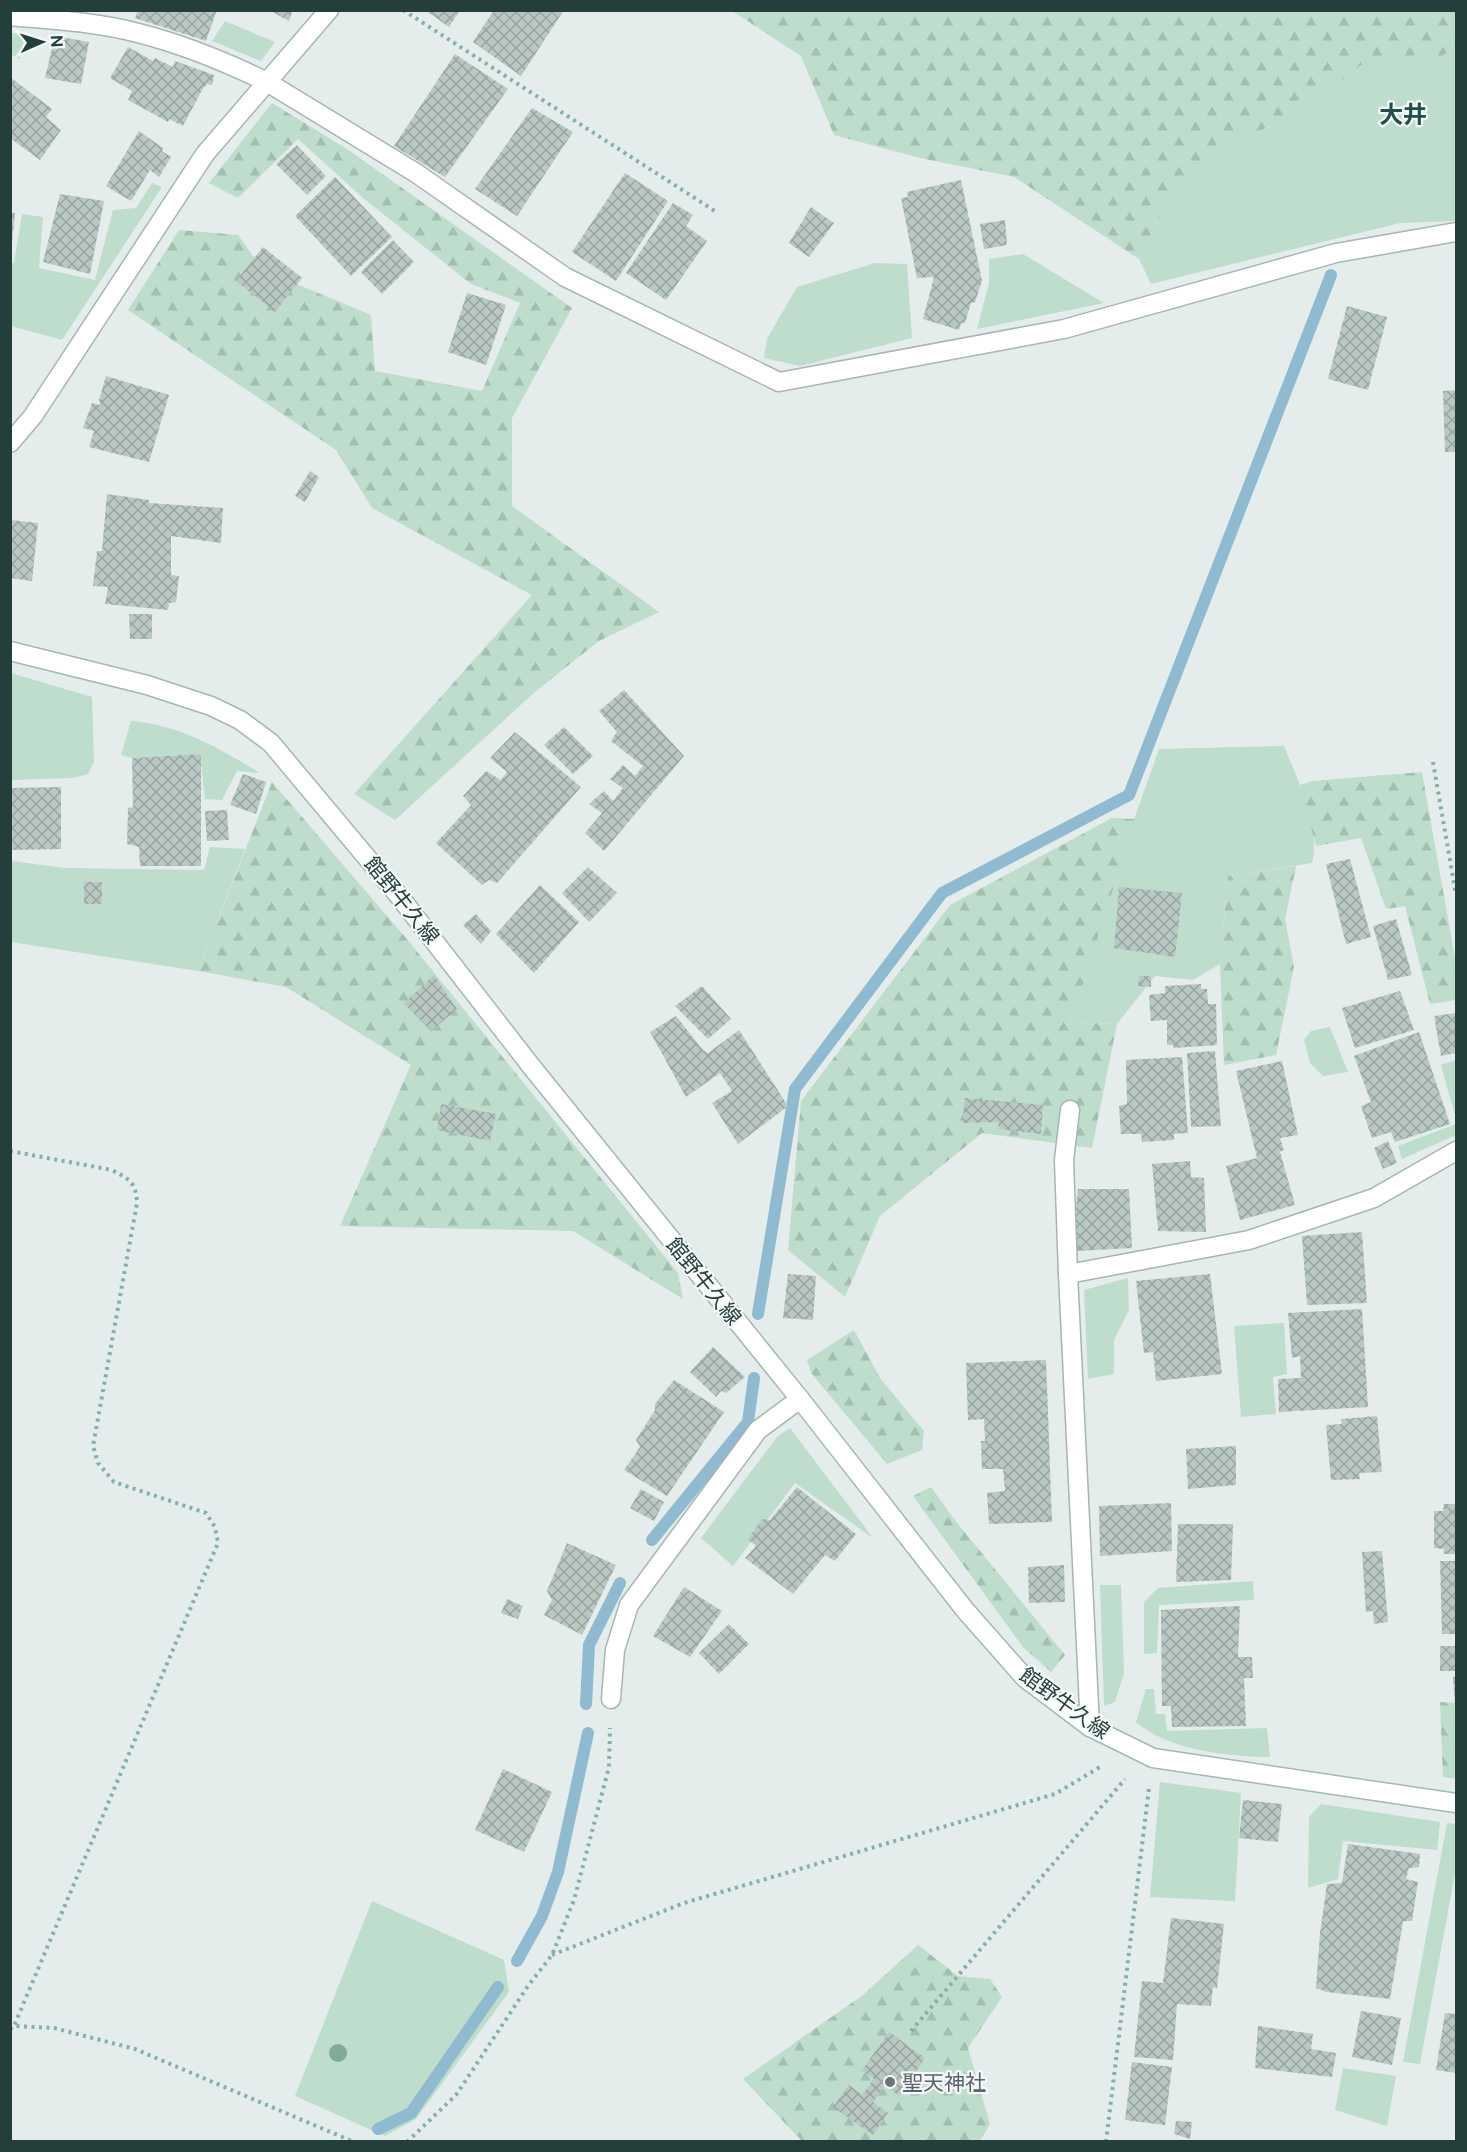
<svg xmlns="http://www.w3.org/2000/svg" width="1467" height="2152" viewBox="0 0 1467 2152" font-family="'Public Sans','Noto Sans JP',sans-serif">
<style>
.green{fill:#beddcc}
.forest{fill:url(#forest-firs)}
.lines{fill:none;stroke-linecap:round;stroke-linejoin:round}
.stream{stroke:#8fbacf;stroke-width:12}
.building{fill:url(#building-cross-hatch)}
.service-casing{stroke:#a7b5b3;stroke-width:21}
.minor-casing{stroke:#a7b5b3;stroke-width:21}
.secondary-casing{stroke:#a3b8b4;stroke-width:21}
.path{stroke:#86afa9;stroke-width:4;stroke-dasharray:3 4.5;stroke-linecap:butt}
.service{stroke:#fff;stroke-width:18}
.minor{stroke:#fff;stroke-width:18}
.secondary{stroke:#fff;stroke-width:18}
.tree{fill:#81aa99}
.worship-dot{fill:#6b7280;stroke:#f5f9f8;stroke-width:2}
.labels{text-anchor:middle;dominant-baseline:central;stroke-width:4.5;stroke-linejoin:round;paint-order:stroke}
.street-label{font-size:21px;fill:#243e3c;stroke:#f5f9f8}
.worship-label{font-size:21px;fill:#5b616d;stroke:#f5f9f8;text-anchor:start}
.quarter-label{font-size:24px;font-weight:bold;fill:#214f4c;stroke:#f5f9f8}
</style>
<defs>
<pattern id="forest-firs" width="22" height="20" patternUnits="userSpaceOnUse" patternTransform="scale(1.5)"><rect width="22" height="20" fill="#beddcc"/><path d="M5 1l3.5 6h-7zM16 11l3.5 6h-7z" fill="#a3bfb0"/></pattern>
<pattern id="building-cross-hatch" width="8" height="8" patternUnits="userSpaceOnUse" patternTransform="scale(1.5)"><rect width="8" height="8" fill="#bac8c4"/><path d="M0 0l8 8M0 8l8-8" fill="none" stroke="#97a4a0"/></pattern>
</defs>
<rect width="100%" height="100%" fill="#e4edeb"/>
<path class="green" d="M225,21L275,42L261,61L212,41Z
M10,33L26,34L19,59L11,54Z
M1456,43V221L1400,223L1151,284L1139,259L1169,198L1220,143L1292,120L1365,61L1437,62Z
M152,183L162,187L62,340L11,326V263H14L22,214L43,217L39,268L95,280L113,210L136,208Z
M1023,254L1104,303L977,329L989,283V259Z
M875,263L907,264L912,338L800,366L764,358L767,339L797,287Z
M11,673L92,697L94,762L88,774L73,778L11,780Z
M131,721C179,724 220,749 260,773L237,771L222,800L205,799L200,754L132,758L121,755Z
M1284,746C1298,781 1321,826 1312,863L1228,876L1220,964L1193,980L1155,976L1117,1024L1071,1022L1125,845L1159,749Z
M210,847L245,849L198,971L11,942V861L65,868L204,870Z
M1330,1027L1348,1072L1323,1076L1310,1063L1304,1040L1311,1031Z
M1456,1060V1119L1441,1065Z
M1456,1124V1135L1402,1159L1398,1146Z
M1128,1278L1129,1310L1114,1340V1374L1088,1379L1084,1290Z
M1284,1323L1287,1374L1273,1377L1276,1414L1241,1417L1234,1326Z
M790,1428L873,1538L795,1483L733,1566L701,1538L777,1437Z
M1253,1581L1254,1600L1159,1605L1157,1653L1144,1654V1602L1158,1588Z
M1100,1585H1121L1124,1673L1115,1702L1104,1706Z
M1146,1689H1154L1156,1714H1165L1167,1731L1267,1728L1270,1757C1226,1756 1170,1751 1136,1722Z
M1160,1782L1241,1793L1235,1901L1150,1897Z
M1321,1804L1440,1822L1437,1850L1343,1841L1338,1879L1308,1888L1309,1817Z
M1447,1823L1456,1824V1868L1420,2064L1403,2062Z
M372,1901L504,1960L509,1992L416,2119L385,2136L295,2096Z
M1343,2068L1396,2076L1387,2126L1335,2110Z"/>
<path class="forest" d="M1456,10V43L1437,62H1365L1292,120L1220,143L1169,198L1139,259L1014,177L920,158L834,135L801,56L732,11Z
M272,103L347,149L572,308L512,418V506L659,612L599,641L536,691L395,820L354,794L532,595L372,508L336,450L128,310L179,230L238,235L263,270L371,315L375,371L482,391L520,303L471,284L363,198L298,139L238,198L209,183Z
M1422,772L1456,964V1000L1430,1004L1405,906L1386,909L1361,838L1316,846L1300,785L1312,781Z
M272,782L406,938L678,1273L683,1299L573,1231L340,1226L411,1065L286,987L198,971Z
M1112,818L1135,819L1071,1022L1117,1024L1092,1148L982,1133L880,1216L845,1297L788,1250L801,1101L950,905Z
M1296,866L1285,919L1294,967L1276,1055L1224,1065L1220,964L1228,876Z
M854,1330L880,1378L924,1431L922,1450L887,1464L811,1373L807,1360Z
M931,1487L954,1519L1065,1655L1051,1672L1023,1647L913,1496Z
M1440,1702L1456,1703V1779L1443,1777Z
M918,1945L958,1976L990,1979L1002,1997L968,2048L990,2124L980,2141H802L743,2079L863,1995Z"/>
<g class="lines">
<path class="stream" d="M758,1314L795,1089L942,893L1129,795L1331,275
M652,1540L748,1422L754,1378
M586,1704L589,1645L620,1583
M517,1961L542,1916L558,1872L588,1733
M378,2129L411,2113L498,1987"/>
</g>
<path class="building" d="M138,10H217L206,41L135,18Z
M269,10H293L289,21Z
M425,10H460L449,27Z
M494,10H564L521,76L473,42Z
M55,36L89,42L81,84L45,78Z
M128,47L153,61L155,58L173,67L175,61L214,75L212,85L207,84L202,90L183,126L169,119L168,122L128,100L132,91L110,78Z
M455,54L508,89L445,177L394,146Z
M10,77L52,109L46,117L61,130L40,160L10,138Z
M532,108L573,132L517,216L475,189Z
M139,131L163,148L162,151L171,157L159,177L150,170L131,201L106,186Z
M297,145L326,176L307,195L276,164Z
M625,173L668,201L616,281L572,252Z
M335,177L392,237L351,276L295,216Z
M961,180L982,281L975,302L971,303L965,323H961L959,330L923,319L934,277L917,278L901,198L908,197L907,192Z
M60,194L104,201L90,274L43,262Z
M673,203L693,215L686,226L707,241L666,300L626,273Z
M811,207L834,223L809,257L789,243Z
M10,212L15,213L12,243L10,242Z
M1005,220L1007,245L984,249L980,224Z
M393,240L414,262L382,294L361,272Z
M263,247L302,278L275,312L236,281Z
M467,293L506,305L486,365L448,352Z
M1347,306L1387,317L1368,390L1328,379Z
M106,376L169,395L149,462L89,447L94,431L83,428L92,403L101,405L99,400Z
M1456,390V452H1445L1443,391Z
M310,471L319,477L305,502L295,496Z
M107,494L149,500V503L223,508L221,543L171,536V575L179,576L176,602L169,603L168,610L105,604L108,587L93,586L97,551H102Z
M10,520L38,523L32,581L10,578Z
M129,614H152V639H130Z
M624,690L684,756L604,851L585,833L602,813L589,804L604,791L613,801L623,788L610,779L623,765L635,776L643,766L611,741L617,732L599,711Z
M564,727L593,756L573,774L544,745Z
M515,732L581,787L497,883L489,880L482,885L436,843L471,805L463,796L486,771L501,780L507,772L490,758Z
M201,754V866H140L139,847L127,844L128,808L133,807L132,758Z
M243,774L266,782L256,814L230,805Z
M61,787V849L10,850V788Z
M227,810L229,840L207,841L205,811Z
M1350,859L1371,937L1346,944L1326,864Z
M588,867L617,893L589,922L562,893Z
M84,882H102V904H84Z
M540,885L579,922L534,973L496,934Z
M1119,887L1182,893L1175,957L1114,948Z
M476,914L491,931L481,944L463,925Z
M1396,919L1412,975L1388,980L1373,926Z
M434,975L457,1009L431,1031L404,1003Z
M1139,976H1151V987L1138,986Z
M1201,984V989H1207L1208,1004H1216L1217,1045L1174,1048L1173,1045H1167V1020L1151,1021L1149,995L1165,993V986Z
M702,986L731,1019L708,1039L675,1006Z
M1400,991L1414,1030L1355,1048L1342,1008Z
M1456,1013V1053L1441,1056L1434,1016Z
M676,1016L703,1050L708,1053L739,1030L788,1106L738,1144L712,1103L732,1091L720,1073L686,1097L650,1032Z
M1419,1032L1450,1124L1395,1142L1391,1132L1372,1138L1361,1106L1371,1102L1354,1056Z
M1215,1051L1221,1126L1191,1127L1187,1053Z
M1182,1057L1188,1133L1174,1134V1140L1142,1142L1141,1134H1121L1119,1106L1127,1104L1126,1060Z
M1282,1061L1298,1135L1280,1138L1284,1150L1280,1152L1295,1205L1240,1220L1226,1166L1257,1158L1236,1071Z
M965,1098L1043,1105L1041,1134L999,1129L998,1122L962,1123Z
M441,1104L496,1114L490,1141L437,1130Z
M1388,1141L1397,1163L1383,1169L1374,1148Z
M1190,1161L1191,1177L1204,1178L1206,1232L1158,1231L1152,1164Z
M1078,1189H1129L1132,1248L1077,1251L1075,1217Z
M1362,1232L1367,1303L1307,1305L1302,1236Z
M788,1274L816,1276L813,1320L783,1318Z
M1210,1274L1222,1374L1156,1381L1153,1352L1144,1353L1136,1281Z
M1362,1309L1368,1407L1279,1412L1278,1379L1301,1378L1300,1356L1292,1358L1288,1313Z
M713,1347L745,1377L726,1393L721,1391L716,1397L690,1372Z
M1046,1360L1052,1522L989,1524L987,1493L1005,1491L1003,1469H982L981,1441H985L984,1419L968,1420L966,1363Z
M674,1380L724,1412L667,1496L624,1470L640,1447L636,1440L655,1410V1404Z
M1377,1416L1382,1472L1359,1473L1360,1479L1331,1480L1326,1425L1342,1424L1341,1419Z
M1236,1446V1485L1188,1489L1186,1449Z
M797,1487L856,1534L835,1561L825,1555L793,1594L745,1558L756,1546L748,1539L762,1519L770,1520Z
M641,1489L664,1502L654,1521L630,1508Z
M1171,1503L1172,1551L1100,1556L1099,1506Z
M1444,1504H1456V1554H1444V1549L1434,1548V1511H1443Z
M1178,1524H1233L1231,1580L1176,1582Z
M567,1543L616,1565L582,1635L544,1615L552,1600L547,1591Z
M1382,1551L1388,1622L1374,1624L1373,1611L1366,1612L1362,1552Z
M1440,1561H1456V1634H1442Z
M1064,1565L1065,1602L1029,1603L1028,1567Z
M684,1587L722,1611L690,1657L653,1636Z
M507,1599L523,1606L518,1619L501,1613Z
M1240,1606L1238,1657H1252L1253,1678H1244L1246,1726L1172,1727L1171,1706H1162L1161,1610Z
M729,1624L749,1644L719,1674L699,1653Z
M1440,1646H1456V1671H1440Z
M1456,1676V1704L1455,1705L1453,1677Z
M503,1769L552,1792L524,1852L475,1830Z
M1243,1800L1282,1804L1278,1842L1239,1838Z
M1348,1844L1420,1854L1419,1867L1409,1868L1406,1879L1418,1882L1412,1921H1403L1390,1999L1327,1992L1316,1988L1320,1933L1327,1884L1342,1883Z
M1171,1918L1224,1924L1217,1988L1213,1987L1211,2006L1177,2004L1173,2060L1134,2057L1142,1981L1163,1983Z
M1361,2011L1401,2018L1392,2065L1352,2057Z
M1445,2013L1456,2014V2073L1436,2070Z
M1258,2026L1313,2034L1311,2049L1336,2053L1332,2077L1255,2068Z
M889,2032L925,2058L899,2096L885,2085L873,2102L888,2113L873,2135L833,2107L849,2085L862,2095L874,2079L862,2070Z
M1132,2062L1172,2067L1165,2125L1125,2120Z
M1176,2121L1192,2122L1190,2139L1174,2134Z"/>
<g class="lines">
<g class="service-casing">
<path id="service" d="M10,16C53,20 97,22 138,33C182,44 226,62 267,82
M1068,1274L1064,1160L1070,1110"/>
</g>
<g class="minor-casing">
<path id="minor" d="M267,82L416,173L565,277L779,382L1064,329L1336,253L1456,232
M10,443L33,416L205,154L329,10
M611,1699L615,1650L629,1605L758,1430L800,1399
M1090,1727L1068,1274L1249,1240L1374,1198L1456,1151"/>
</g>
<g class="secondary-casing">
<path id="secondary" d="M10,651L147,685L211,706L240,720L271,743L399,896L531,1066L800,1399L965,1610L1025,1678L1090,1727L1153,1758L1456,1803"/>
</g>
<path class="path" d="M403,10L718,213
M1433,762L1456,895
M10,1151L112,1170C130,1180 136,1182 137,1203L93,1446L98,1463L114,1482L206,1513L215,1527L218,1543L14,2026
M552,1955L684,1903L1055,1794L1100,1767
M10,2029L14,2026L54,2028L135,2049L354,2142
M911,2031L1125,1779
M407,2142L456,2095L528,1986L552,1955L574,1900L609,1767L610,1728
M1106,2142L1149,1788"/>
<use href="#service" class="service"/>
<use href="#minor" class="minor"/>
<use href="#secondary" class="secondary"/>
</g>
<circle class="tree" cx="338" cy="2053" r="9"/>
<circle class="worship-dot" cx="890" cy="2082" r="6"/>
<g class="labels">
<g class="street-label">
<text transform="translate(402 900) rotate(51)">館野牛久線</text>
<text transform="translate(704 1281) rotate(51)">館野牛久線</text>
<text transform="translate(1065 1703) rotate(36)">館野牛久線</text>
</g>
<g class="worship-label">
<text x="902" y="2082">聖天神社</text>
</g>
<g class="quarter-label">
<text x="1403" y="114">大井</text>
</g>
</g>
<rect width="1467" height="2152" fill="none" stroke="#243e3c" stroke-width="24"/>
<g transform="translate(42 42) rotate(87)" stroke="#f5f9f8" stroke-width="4.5" paint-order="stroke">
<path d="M0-4.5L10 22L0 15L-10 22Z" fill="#243e3c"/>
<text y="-9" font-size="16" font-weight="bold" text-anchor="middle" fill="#243e3c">N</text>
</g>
</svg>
